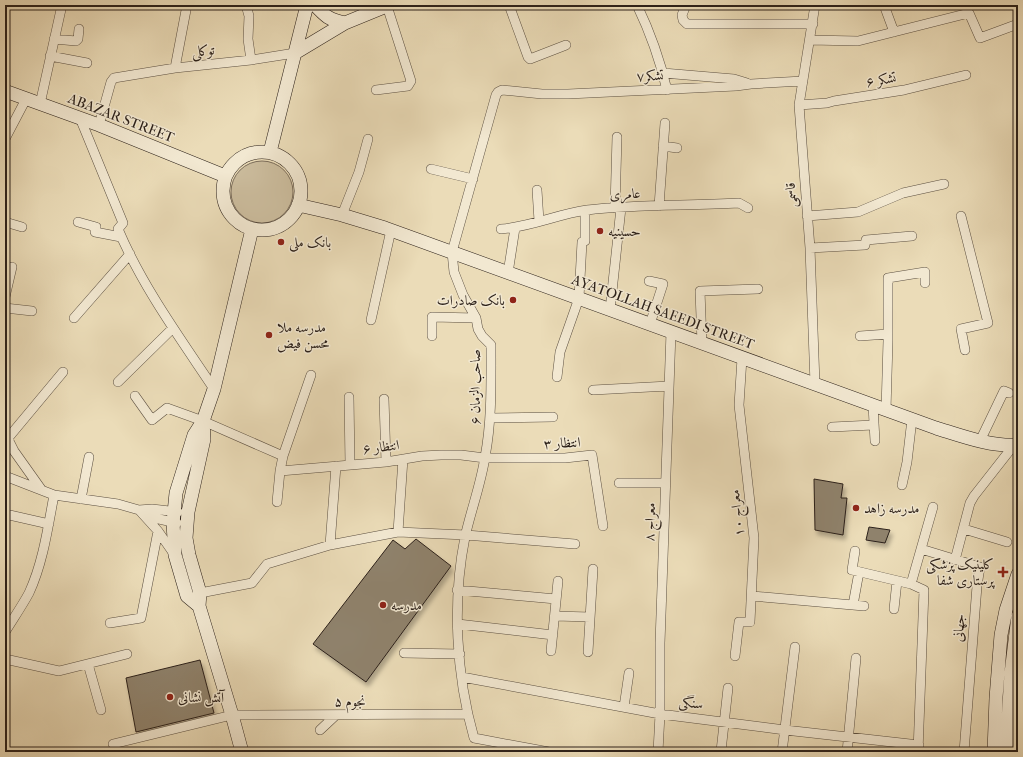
<svg xmlns="http://www.w3.org/2000/svg" width="1023" height="757" viewBox="0 0 1023 757" font-family="'IM FELL French Canon',Amiri,serif">
<style>
.green{fill:#cbbc9d;stroke:#7c6e5c}
.building{fill:#8f826c;stroke:#2c211a;filter:url(#shadow)}
.lines{fill:none;stroke-linecap:round;stroke-linejoin:round}
.street-casing{stroke:#5c5042;stroke-width:10}
.secondary-casing{stroke:#2c211a;stroke-width:14}
.street{stroke:#f2e8d1;stroke-width:9}
.secondary{stroke:#f2e8d1;stroke-width:13}
.poi-dot{fill:#8f2418;stroke:#f2e8d1;stroke-width:1.5}
.labels{text-anchor:middle;dominant-baseline:central;stroke-width:3;stroke-linejoin:round;paint-order:stroke}
.street-label{font-size:14px;fill:#2c211a;stroke:#f2e8d1}
.poi-label{font-size:14px;fill:#2c211a;stroke:#f2e8d1;text-anchor:start}
</style>
<defs>
<filter id="shadow"><feDropShadow dx="2.5" dy="4.5" stdDeviation="2" flood-color="#0004"/></filter>
</defs>
<rect width="100%" height="100%" fill="#ebdcb8"/>
<filter id="stains"><feTurbulence type="fractalNoise" baseFrequency=".005" numOctaves="4"/><feColorMatrix values="0 0 0 0 .2 0 0 0 0 .09 0 0 0 0 .02 0 0 0 .5 -.17"/></filter>
<radialGradient id="worn" r=".72"><stop offset=".6" stop-color="#630" stop-opacity="0"/><stop offset="1" stop-color="#630" stop-opacity=".3"/></radialGradient>
<path class="green" d="M231 192a31 31 0 1 1 62 0a31 31 0 1 1-62 0Z"/>
<path class="building" d="M814,479L843,484L841,498H847L843,535L815,530Z
M869,527L890,530L885,543L866,540Z
M416,539L451,566L366,682L313,644L393,540L405,549Z
M200,660L214,713L136,732L126,678Z"/>
<g class="lines">
<g class="street-casing">
<path id="street" d="M246,5L249,16L248,39L251,60
M486,5H490
M509,5L528,57L530,59L566,45
M637,5C650,32 660,60 667,90
M686,5L682,15L683,20L687,24H813
M884,5L894,32
M54,39L76,41L78,39L79,29
M810,40L858,41L969,13L980,38L1018,24
M50,56L87,63
M175,68L187,5
M663,73L734,79L747,83
M376,90L408,86L411,81L387,6
M40,104L62,5
M799,105L827,103L834,101L904,90L966,75
M80,118L123,223L118,229C142,286 180,338 214,389
M99,125L111,82L114,78L175,68L251,60L295,53
M5,139L26,99
M663,146L677,148
M431,169L473,179
M537,190L539,221
M659,206L665,123
M615,208L617,137
M342,215L359,172L368,139
M807,216L858,212L903,193L944,184
M961,216L988,323L961,329L965,350
M5,222L22,227
M78,222L96,227L95,232L121,237
M501,229C530,227 558,214 587,210C637,204 688,206 739,203L748,208
M810,248L865,245L866,240L912,236
M508,273L515,228
M649,281L663,284L650,324
M5,297L12,267
M5,308L32,311
M610,310L621,208
M74,318L130,254
M371,320L391,230
M432,336V317L476,318
M860,336L888,334
M702,343L700,291L758,289
M557,377L560,352L579,298L582,242L585,241V211
M118,382L173,328
M815,384L810,248L799,105L815,5
M593,390L669,386
M135,396L152,420L167,408L203,421L283,456L280,471L277,502
M349,397L350,465
M384,399L386,462
M873,405L875,441
M886,410L888,341V278L925,272V283
M490,418L553,417
M832,427L873,425
M5,433L14,451L41,489
M8,438L63,372
M980,441L1004,391L1009,393
M283,456L311,375
M280,471L386,462L422,456L441,455H461L485,458H565L592,455L603,526
M5,476L54,495L118,504L139,510L152,509L178,512
M619,483H665
M902,485L907,462L912,419
M81,499L89,457
M139,510L158,531L174,554
M5,514L49,524
M146,514L150,517L177,523
M964,529L1007,542
M398,532L403,459
M330,545L336,466
M921,549L980,567L977,586L964,752
M855,551L852,570L911,584L924,590L918,752
M955,560L970,503L974,496L1014,445
M911,584L933,507
M457,590L556,599
M200,593L252,583L267,564L330,545L398,532L466,535L575,544
M752,596L864,606
M853,605L859,572
M894,609L897,581
M555,616L590,617
M110,623L141,618L158,531
M458,624L553,635
M5,632C13,619 22,606 29,593C43,563 48,527 54,495
M551,651L558,581
M588,652L593,569
M404,653L460,654
M735,656L739,622H750L754,538L739,405L742,358
M5,659L59,671L127,654
M88,664L101,710
M462,677L660,714L785,730L919,745
M624,707L629,673
M320,730L336,715
M113,744L232,715L467,714
M721,751L728,688
M549,752L474,738C456,675 452,602 465,537C471,510 481,484 485,457C492,420 491,383 491,345L482,336L478,329L476,318L463,295L454,272L452,252L496,95L498,92L502,90L542,94H568L736,86L751,84L803,81
M658,752L660,714V643L671,332
M782,752L795,647
M847,752L856,658"/>
</g>
<g class="secondary-casing">
<path id="secondary" d="M315,5C325,16 329,20 345,23
M295,53L345,23L389,5
M5,91L99,125L225,176
M223 191a39 39 0 1 1 78 0a39 39 0 1 1-78 0Z
M270,152L307,5
M298,205L342,215L385,228L936,428C962,436 991,447 1018,445
M203,421L204,439L188,512L186,538L189,555L200,593L199,606L232,715L242,752
M199,606L187,596L175,555L173,523L176,493L194,435L203,421L214,389L252,229
M994,752L996,698L1001,635L1006,610L1018,574
M1006,752L1011,673L1018,616"/>
</g>
<use href="#street" class="street"/>
<use href="#secondary" class="secondary"/>
</g>
<g class="poi-dot">
<circle cx="600" cy="231" r="4"/>
<circle cx="281" cy="242" r="4"/>
<circle cx="513" cy="300" r="4"/>
<circle cx="269" cy="335" r="4"/>
<circle cx="856" cy="508" r="4"/>
<path d="M1001 566h4v4h4v4h-4v4h-4v-4h-4v-4h4z"/>
<circle cx="383" cy="605" r="4"/>
<circle cx="170" cy="697" r="4"/>
</g>
<g class="labels">
<g class="street-label">
<text transform="translate(203 51) rotate(-6)">توکلی</text>
<text transform="translate(650 76) rotate(-2)">تشکر۷</text>
<text transform="translate(881 80) rotate(-9)">تشکر ۶</text>
<text transform="translate(121 118) rotate(21)">ABAZAR STREET</text>
<text transform="translate(625 194) rotate(-3)">عامری</text>
<text transform="translate(791 195) rotate(-94)">قاسمی</text>
<text transform="translate(663 312) rotate(20)">AYATOLLAH SAEEDI STREET</text>
<text transform="translate(475 387) rotate(-90)">صاحب الزمان ۶</text>
<text transform="translate(562 443) rotate(-3)">انتظار ۳</text>
<text transform="translate(381 447) rotate(-7)">انتظار ۶</text>
<text transform="translate(737 513) rotate(-96)">معراج ۱۰</text>
<text transform="translate(650 522) rotate(-88)">معراج ۸</text>
<text transform="translate(959 628) rotate(-86)">جهانی</text>
<text x="350" y="701">نجوم ۵</text>
<text transform="translate(691 703) rotate(7)">سنگی</text>
</g>
<g class="poi-label">
<text x="608" y="231">حسینیه</text>
<text x="289" y="242">بانک ملی</text>
<text x="505" y="300" text-anchor="end">بانک صادرات</text>
<text x="277" y="327">مدرسه ملا<tspan x="277" dy="16">محسن فیض</tspan></text>
<text x="864" y="508">مدرسه زاهد</text>
<text x="994" y="564" text-anchor="end">کلینیک پزشکی<tspan x="994" dy="16">پرستاری شفا</tspan></text>
<text x="391" y="605">مدرسه</text>
<text x="178" y="697">آتش نشانی</text>
</g>
</g>
<rect width="1023" height="757" fill="none" stroke="#ebdcb8" stroke-width="20"/>
<rect x="6" y="6" width="1011" height="745" fill="none" stroke="#2c211a" stroke-width="2"/>
<rect x="10" y="10" width="1003" height="737" fill="none" stroke="#2c211a"/>
<rect width="100%" height="100%" filter="url(#stains)"/>
<rect width="100%" height="100%" fill="url(#worn)"/>
</svg>
